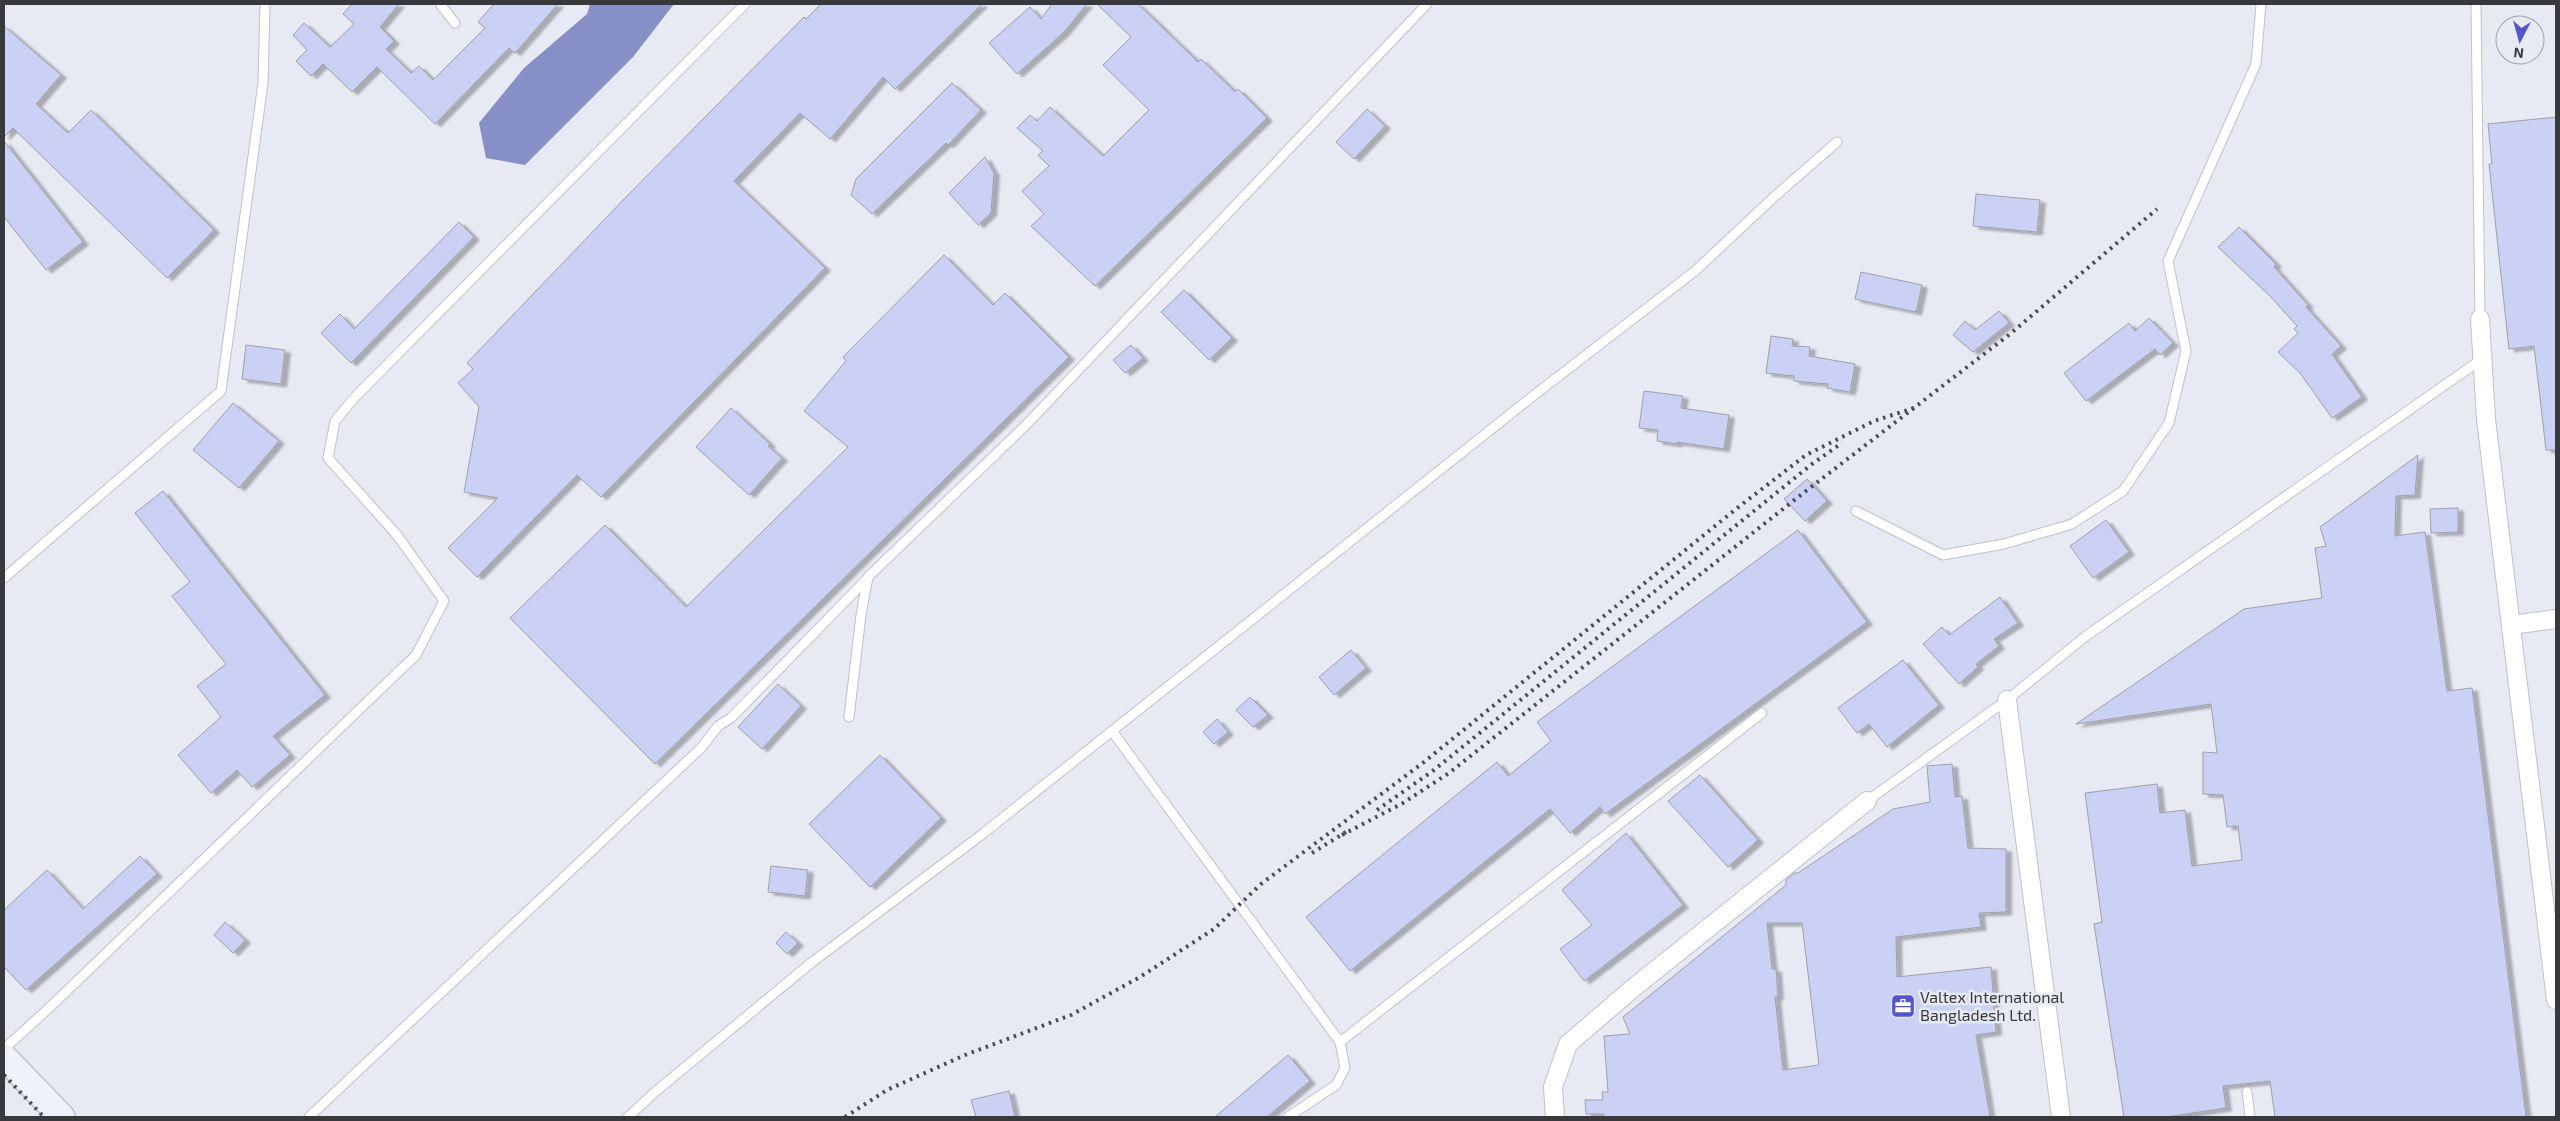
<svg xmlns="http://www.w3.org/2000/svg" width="2560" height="1121" font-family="'Exo 2',sans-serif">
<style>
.water{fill:#878fc7}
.building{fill:#cbd1f5;stroke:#9ea0a9;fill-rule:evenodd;filter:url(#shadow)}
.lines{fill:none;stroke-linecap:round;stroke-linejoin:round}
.service-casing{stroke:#c0c1cb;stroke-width:11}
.minor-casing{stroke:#c0c1cb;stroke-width:20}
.secondary-casing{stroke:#c0c1cb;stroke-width:28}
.service{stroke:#fff;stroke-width:9}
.minor{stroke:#fff;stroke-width:18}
.secondary{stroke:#eff1fd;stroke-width:25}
.rail{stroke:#4b4c50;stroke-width:4;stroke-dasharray:2.5 5;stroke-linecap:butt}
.labels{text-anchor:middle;stroke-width:5;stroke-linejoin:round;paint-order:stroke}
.poi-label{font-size:16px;fill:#38393c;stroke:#e7e9f3;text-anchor:start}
</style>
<defs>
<filter id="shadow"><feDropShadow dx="5.5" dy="3" stdDeviation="1" flood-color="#0004"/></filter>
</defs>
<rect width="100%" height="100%" fill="#e7e9f3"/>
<path class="water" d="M590 4H674L633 57 525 165 486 158 479 123 524 68 587 14Z"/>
<g class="building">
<path d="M352 4H399L380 27 394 41 386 49 411 73 419 66 433 80 485 28 478 22 494 4H558L515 53 509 48 435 124 377 67 352 92 323 64 311 76 296 61 307 50 293 35 304 23 330 47 354 24 343 14Z"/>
<path d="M821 4H982L895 89 883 77 830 139 800 113 734 181 825 268 601 497 577 475 477 577 448 548 498 498 464 492 479 407 458 383 473 369 467 363 625 198 804 17 806 19Z"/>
<path d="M1052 4H1087L1064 32 1017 74 989 43 1030 7 1041 19Z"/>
<path d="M1097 4H1138L1198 62 1201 59 1235 92 1238 89 1267 118 1095 286 1031 226 1044 214 1022 191 1049 166 1038 155 1043 151 1017 128 1030 115 1037 121 1050 107 1103 156 1149 110 1103 65 1131 37Z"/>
<path d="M4 26 61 75 36 104 68 133 91 110 214 230 167 278 13 128 4 137Z"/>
<path d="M952 83 981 110 948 145 946 143 872 214 851 195 856 179Z"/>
<path d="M1367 109 1385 126 1354 159 1336 142Z"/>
<path d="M2556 117V450H2546L2534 346 2509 349 2489 164H2492L2488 124Z"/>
<path d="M4 141 83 242 46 270 4 217Z"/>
<path d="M985 157 994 173 991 213 978 225 949 193Z"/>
<path d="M1976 194 2040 200 2037 232 1973 226Z"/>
<path d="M459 222 474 237 351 363 321 333 340 314 354 329Z"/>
<path d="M2239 227 2276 264 2274 267 2308 305 2306 307 2341 346 2332 354 2362 397 2332 418 2300 373 2278 352 2298 333 2294 329 2297 326 2270 296 2218 247Z"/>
<path d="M944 255 993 305 1005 293 1069 357 655 764 510 618 605 525 686 607 848 447 804 411 846 361 843 357Z"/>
<path d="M1861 272 1922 285 1916 312 1855 299Z"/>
<path d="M1184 290 1232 338 1209 360 1161 312Z"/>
<path d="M1999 311 2009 323 1973 352 1953 335 1965 321 1975 330Z"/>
<path d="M2149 318 2173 343 2160 355 2155 349 2086 401 2064 373 2129 323 2135 331Z"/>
<path d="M1771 336 1793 339 1792 346 1810 347 1809 356 1855 364 1850 392 1827 388 1828 384 1794 381V376L1766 373Z"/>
<path d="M246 345 285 350 281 384 242 379Z"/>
<path d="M1131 345 1143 358 1125 373 1113 360Z"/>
<path d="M1644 391 1683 396 1681 408 1729 415 1724 449 1677 442V444L1657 441 1658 430 1639 428Z"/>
<path d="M233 403 279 441 239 488 193 450Z"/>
<path d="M731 408 770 444 768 446 782 458 749 495 696 447Z"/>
<path d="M2418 455 2415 495 2396 496 2395 536 2425 532 2447 691 2472 688 2526 1117H2275L2270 1081 2223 1086 2226 1108 2166 1117H2124L2094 924 2102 922 2085 793 2157 784 2160 813 2185 810 2192 866 2242 860 2238 826 2227 827 2223 795 2203 794V752L2217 753 2211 704 2076 724 2244 609 2322 598 2315 548 2326 546 2320 527Z"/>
<path d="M1807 479 1827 501 1805 521 1784 499Z"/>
<path d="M163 491 325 695 273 736 290 755 252 787 237 770 211 793 178 755 221 717 197 686 226 664 172 596 190 582 135 513Z"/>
<path d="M2458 508V532L2431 533 2430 509Z"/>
<path d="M2106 520 2129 552 2093 578 2070 546Z"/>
<path d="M1798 530 1867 622 1605 814 1600 807 1570 833 1550 809 1350 971 1306 917 1497 762 1508 776 1551 741 1537 722Z"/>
<path d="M2000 597 2018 623 1994 639 1999 646 1976 664 1978 667 1959 684 1923 644 1942 627 1949 635Z"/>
<path d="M1351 650 1366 668 1334 695 1319 677Z"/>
<path d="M1903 660 1939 705 1887 747 1869 724 1857 733 1838 708Z"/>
<path d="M778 684 801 706 762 749 738 727Z"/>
<path d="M1250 697 1268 715 1253 727 1236 710Z"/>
<path d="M1217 719 1228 732 1214 744 1203 732Z"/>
<path d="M880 755 941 818 870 887 809 824Z"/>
<path d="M1952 764 1955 797 1962 796 1968 848 2006 849V912L1979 913 1981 927 1896 937 1897 977 1991 967 1996 1032 1976 1035 1990 1117H1604V1114H1586L1585 1100H1603L1602 1092H1608L1604 1036 1630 1034 1623 1017 1786 885V880L1794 873H1798L1893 809 1930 802 1927 766ZM1767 923H1802L1819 1065 1783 1070 1775 997H1778L1776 969H1772Z"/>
<path d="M1700 775 1758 840 1728 867 1668 801Z"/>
<path d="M1626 833 1683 905 1584 981 1560 949 1592 925 1562 890Z"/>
<path d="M140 856 157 874 26 990 4 967V910L47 870 83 909Z"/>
<path d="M771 866 808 870 805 896 768 892Z"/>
<path d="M225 922 245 940 233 953 214 935Z"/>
<path d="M786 932 798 943 787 954 776 943Z"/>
<path d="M1288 1055 1310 1081 1267 1117H1215Z"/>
<path d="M1009 1091 1015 1117H976L971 1100Z"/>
</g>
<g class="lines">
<defs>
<g id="service">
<path d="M440 4 455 23"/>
<path d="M2476 4 2480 319"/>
<path d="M1856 511 1943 555 2004 544 2072 524 2123 491 2169 423 2186 351 2168 261 2256 64 2261 4"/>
<path d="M4 578 221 391 263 83 265 4"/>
<path d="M849 717 861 615 868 577 1026 425 1427 4"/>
<path d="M1112 731 1340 1042 1345 1068 1336 1085 1288 1117"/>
<path d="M1867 801 2007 700 2086 636 2482 359"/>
<path d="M1340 1042 1762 713"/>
<path d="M4 1049 49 1008 416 655 444 601 397 535 328 458 335 421 355 397 745 4"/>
<path d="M2247 1092 2250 1117"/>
<path d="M309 1117 702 747 718 726 731 718 868 578"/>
<path d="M628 1117 655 1092 811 963 980 836 1533 396 1695 271 1774 197 1837 142"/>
</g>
<g id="minor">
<path d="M2480 319 2486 419 2556 1000"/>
<path d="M2512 625 2556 619"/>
<path d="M2007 700 2061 1117"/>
<path d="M1555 1117 1553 1087 1568 1044 1632 989 1867 801"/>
</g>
<path id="secondary" d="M4 1057 62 1117"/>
</defs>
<use href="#service" class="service-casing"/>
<use href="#minor" class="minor-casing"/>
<use href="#secondary" class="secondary-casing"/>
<use href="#service" class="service"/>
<use href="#minor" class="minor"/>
<use href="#secondary" class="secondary"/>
<g class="rail">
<path d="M1377 810 1434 770 1812 464 1842 443"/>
<path d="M1342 835 1403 803 1449 773 1802 494 2010 334 2157 209"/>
<path d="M1312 853 1346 832"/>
<path d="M4 1075 44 1117"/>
<path d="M845 1117 887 1090 965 1055 1071 1015 1140 977 1214 929 1261 884 1424 762 1736 509 1806 455 1874 421 1914 408"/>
</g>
</g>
<defs>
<symbol id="office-square" viewBox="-11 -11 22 22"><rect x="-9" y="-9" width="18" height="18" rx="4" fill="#5355cc" stroke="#e7e9f3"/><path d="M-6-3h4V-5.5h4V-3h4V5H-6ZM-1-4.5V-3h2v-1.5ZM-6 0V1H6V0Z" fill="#fff"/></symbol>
</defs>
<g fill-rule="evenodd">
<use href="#office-square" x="1889" y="992" width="28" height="28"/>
</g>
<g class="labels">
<g class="poi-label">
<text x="1920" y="1003">Valtex International<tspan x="1920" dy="18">Bangladesh Ltd.</tspan></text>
</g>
</g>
<rect width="2560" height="1121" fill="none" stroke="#38393c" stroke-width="10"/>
<g transform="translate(2520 40) rotate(186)"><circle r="24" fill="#e7e9f3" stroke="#a1a3aa"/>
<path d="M0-4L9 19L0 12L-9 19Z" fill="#5355cc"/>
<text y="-8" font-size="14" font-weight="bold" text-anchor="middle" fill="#38393c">N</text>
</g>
</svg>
